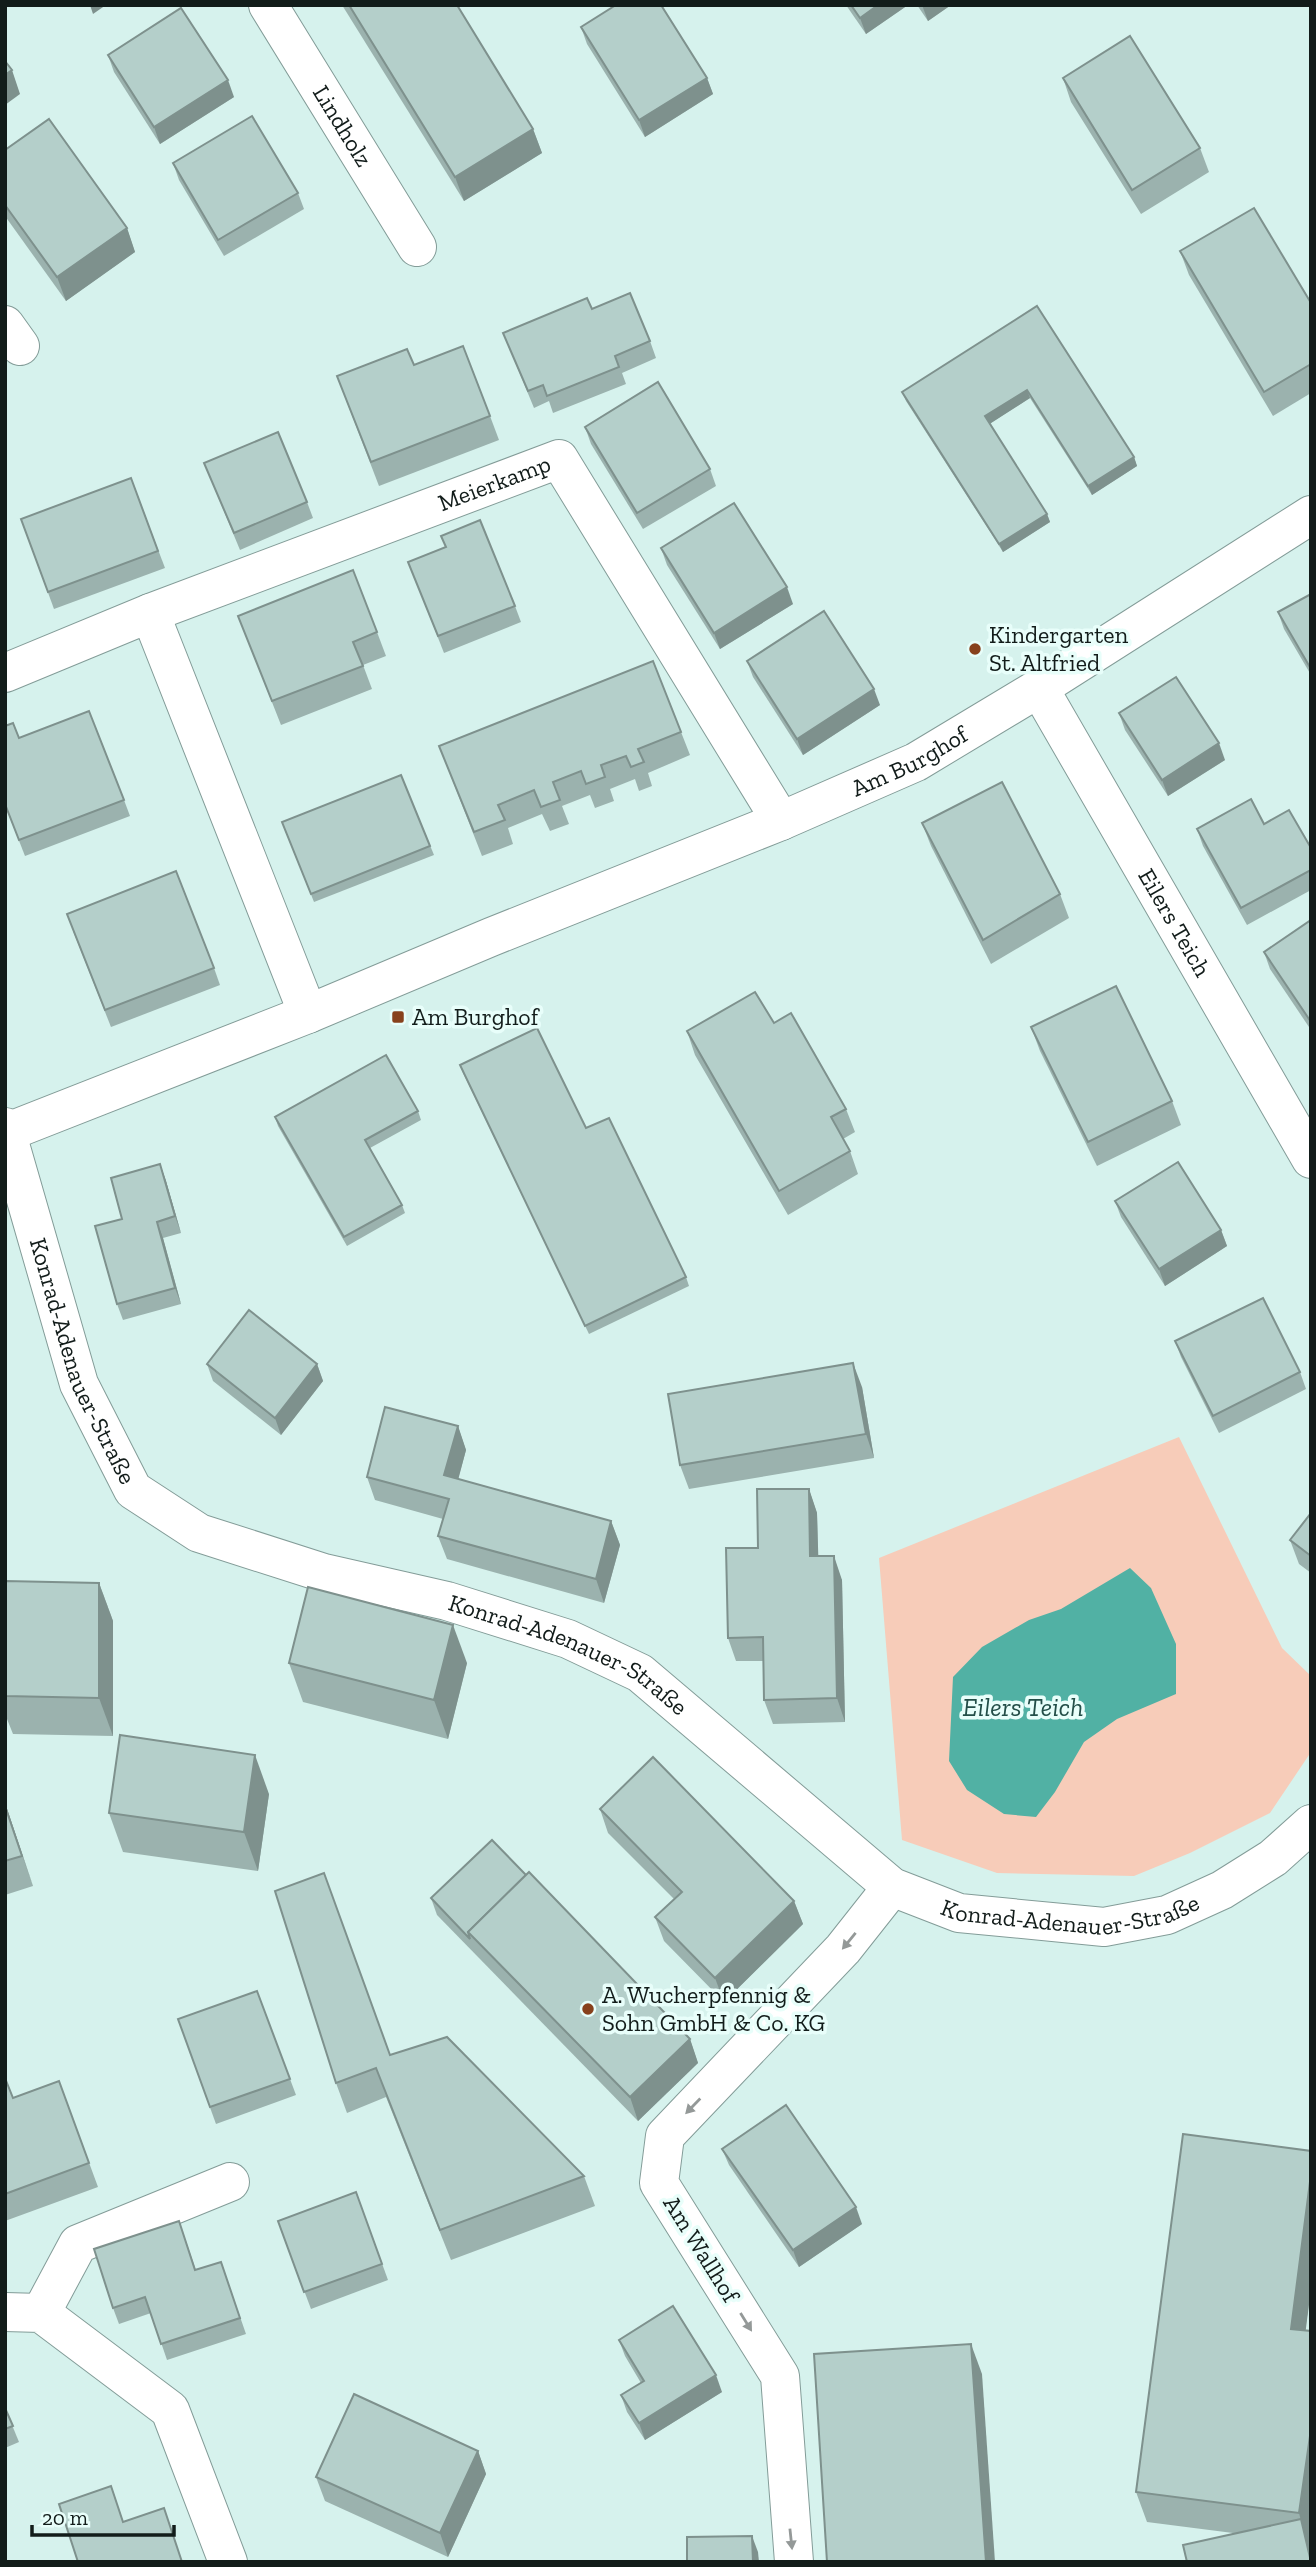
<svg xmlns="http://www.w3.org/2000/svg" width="1316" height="2567" font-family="'Zilla Slab',serif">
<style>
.green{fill:#f7ccb9}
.water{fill:#51b1a4}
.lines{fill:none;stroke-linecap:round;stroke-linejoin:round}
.minor-casing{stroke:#839c98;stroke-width:40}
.minor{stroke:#fff;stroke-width:38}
.wall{fill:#9bb2ae}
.shaded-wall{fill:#7e918d}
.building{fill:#b4cfca;stroke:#7e918d;stroke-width:2}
.oneway{fill:#949998}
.poi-dot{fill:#87411c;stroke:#e8fefa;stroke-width:2.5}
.labels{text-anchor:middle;stroke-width:7;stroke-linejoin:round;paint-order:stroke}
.street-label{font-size:24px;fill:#121c1a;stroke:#e8fefa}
.poi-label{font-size:24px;fill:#121c1a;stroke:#e8fefa;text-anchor:start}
.water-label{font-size:26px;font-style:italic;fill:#234e48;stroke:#e8fefa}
</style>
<rect width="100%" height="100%" fill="#d6f2ed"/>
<path class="green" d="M1179 1437 1282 1648 1311 1676V1752L1270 1813 1190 1853 1134 1876 997 1873 902 1840 879 1558Z"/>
<path class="water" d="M1130 1568 1151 1588 1176 1644V1694L1117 1719 1084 1742 1055 1792 1036 1817 1004 1814 967 1790 949 1761 953 1677 982 1647 1029 1620 1061 1609Z"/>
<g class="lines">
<defs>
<g id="minor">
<path id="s1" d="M268 5 417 247"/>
<path d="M5 325 20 346"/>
<path id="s2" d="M150 613 559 459 781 821"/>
<path d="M5 673 150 613 308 1014"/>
<path id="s3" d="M1039 688 1311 1159"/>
<path id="s4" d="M5 1127 79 1384 133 1490 199 1533 324 1573 447 1601 568 1639 640 1673 892 1887 959 1913 1104 1927 1167 1915 1222 1890 1273 1858 1311 1824"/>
<path id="s5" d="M5 1133 308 1014 491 937 781 821 916 762 1039 688 1311 515"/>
<path d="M5 2312 41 2313 170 2410 228 2562"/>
<path d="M41 2313 78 2244 230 2182"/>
<path d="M794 2562 780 2376 659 2183 665 2136 843 1949 892 1887"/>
</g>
</defs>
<use href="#minor" class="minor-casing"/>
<use href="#minor" class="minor"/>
</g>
<g class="wall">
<path d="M342 5H457L533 129 542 153 464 201Z"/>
<path d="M846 5H908L866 34Z"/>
<path d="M917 5H951L928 21Z"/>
<path d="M581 27 707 78 713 94 645 137 587 44Z"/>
<path d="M108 55 234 97 160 144 114 72Z"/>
<path d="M1063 78 1200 148 1209 172 1141 214 1071 102Z"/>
<path d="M5 150 127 228 135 252 66 301 5 216Z"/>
<path d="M173 163 298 193 304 209 224 256 179 180Z"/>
<path d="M1180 251 1311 303V393L1273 416 1189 275Z"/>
<path d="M1037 306 1134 457 1137 466 1092 495 1030 398 989 424 1047 514 1050 522 1003 552 906 401 902 392Z"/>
<path d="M592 309 650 341 656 358 622 373 626 384 553 413 549 401 534 408 503 333Z"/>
<path d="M346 400 490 416 499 440 379 486Z"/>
<path d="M585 427 710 469 716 486 643 529 591 444Z"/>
<path d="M204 463 307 502 313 518 240 550Z"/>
<path d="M131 478 165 568 54 609 21 519Z"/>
<path d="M661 548 793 604 720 649 667 565Z"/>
<path d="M415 579 515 606 521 622 444 653Z"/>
<path d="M1311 594V675L1284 629 1278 612Z"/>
<path d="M238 616 377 632 386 656 363 665 372 689 281 725Z"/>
<path d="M747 661 880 705 803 755 753 677Z"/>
<path d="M1119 713 1225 760 1168 796 1125 730Z"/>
<path d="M681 732 690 755 648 773 652 786 639 791 635 779 610 789 614 801 595 808 590 795 562 806 569 824 550 831 542 814 508 828 513 844 482 856 439 746Z"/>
<path d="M19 738 124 800 130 816 25 856 5 805Z"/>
<path d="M401 775 434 855 314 902 282 822Z"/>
<path d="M922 823 1060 894 1069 918 991 964 931 846Z"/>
<path d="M1264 824 1311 848V890L1247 925 1203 846 1197 829Z"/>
<path d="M1311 920V1030L1270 969 1264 952Z"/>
<path d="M73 931 214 968 220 985 111 1027Z"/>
<path d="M774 1023 846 1109 855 1132 843 1139 850 1151 858 1174 788 1215 695 1055 687 1031Z"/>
<path d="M1031 1027 1172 1101 1181 1125 1097 1166 1040 1051Z"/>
<path d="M460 1065 586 1128 686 1277 689 1286 589 1334 463 1073Z"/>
<path d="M418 1111 421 1120 370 1148 402 1205 405 1213 347 1246 278 1126 275 1117Z"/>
<path d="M160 1164 166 1181 181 1233 163 1238 181 1304 123 1320 117 1304 122 1219Z"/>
<path d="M1115 1201 1221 1230 1227 1246 1165 1286 1121 1217Z"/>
<path d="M1175 1341 1300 1372 1306 1389 1219 1433 1181 1357Z"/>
<path d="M207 1364H317L323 1381 281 1435 213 1381Z"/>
<path d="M862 1387 874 1458 689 1489 680 1465Z"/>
<path d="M458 1426 466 1450 458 1479 611 1521 620 1545 604 1603 447 1559 438 1536 443 1519 375 1500 367 1477Z"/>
<path d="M809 1489 817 1513 818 1556 842 1580 845 1722 773 1724 764 1700V1661H736L728 1638 758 1548Z"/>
<path d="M1311 1513V1573L1299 1564 1290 1540Z"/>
<path d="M5 1581 99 1583 113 1621V1736L13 1734 5 1714Z"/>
<path d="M289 1663H467L448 1739 303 1702Z"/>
<path d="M269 1794 258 1871 123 1852 109 1813Z"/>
<path d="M5 1803 33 1886 5 1895Z"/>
<path d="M600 1809 794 1901 803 1924 724 2002 664 1941 655 1917 674 1899 608 1833Z"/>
<path d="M431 1898 690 2039 698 2063 638 2121 437 1915Z"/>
<path d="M257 1991 296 2095 216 2124 178 2019Z"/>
<path d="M390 2055 584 2176 595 2206 451 2260 386 2097 347 2113 336 2083Z"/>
<path d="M5 2078 13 2098 59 2081 98 2187 5 2221Z"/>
<path d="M722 2149 862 2224 799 2267 729 2165Z"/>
<path d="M1311 2174V2289L1305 2331H1311L1310 2543 1147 2522 1136 2492Z"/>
<path d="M356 2192 388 2280 311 2309 278 2221Z"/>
<path d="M179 2221 196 2270 221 2262 246 2334 167 2360 151 2313 119 2324 113 2308Z"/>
<path d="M619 2340 722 2392 645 2440 627 2412 621 2395 641 2383 625 2356Z"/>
<path d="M5 2408 19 2442 5 2448Z"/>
<path d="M478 2451 486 2474 448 2557 325 2501 316 2477Z"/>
</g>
<g class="shaded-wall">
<path d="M90 5H106L93 14Z"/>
<path d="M878 5H908L866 34 860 18Z"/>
<path d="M922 5H951L928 21Z"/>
<path d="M12 70 20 94 5 105V75Z"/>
<path d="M707 78 713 94 645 137 639 120Z"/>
<path d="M228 80 234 97 160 144 154 127Z"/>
<path d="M533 129 542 153 464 201 455 177Z"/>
<path d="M127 228 135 252 66 301 57 277Z"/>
<path d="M1027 390 1030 398 988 425 985 416Z"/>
<path d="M1134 457 1137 466 1092 495 1088 486Z"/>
<path d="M1047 514 1050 522 1003 552 999 544Z"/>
<path d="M787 587 793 604 720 649 714 633Z"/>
<path d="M874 689 880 705 803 755 797 739Z"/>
<path d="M1219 743 1225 760 1168 796 1162 780Z"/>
<path d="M160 1164 166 1181 181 1233 175 1216Z"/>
<path d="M157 1222 163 1238 181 1304 175 1288Z"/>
<path d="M1221 1230 1227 1246 1165 1286 1159 1269Z"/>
<path d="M853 1363 862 1387 874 1458 866 1434Z"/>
<path d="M317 1364 323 1381 281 1435 275 1418Z"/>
<path d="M458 1426 466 1450 453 1499 444 1475Z"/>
<path d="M809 1489 817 1513 819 1580 810 1556Z"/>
<path d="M611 1521 620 1545 604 1603 596 1579Z"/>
<path d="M834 1556 842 1580 845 1722 837 1698Z"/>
<path d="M99 1583 113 1621V1736L99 1698Z"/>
<path d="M453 1625 467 1663 448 1739 434 1700Z"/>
<path d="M255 1755 269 1794 258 1871 244 1832Z"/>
<path d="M5 1803 33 1886 5 1806Z"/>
<path d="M794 1901 803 1924 724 2002 715 1978Z"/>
<path d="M690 2039 698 2063 638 2121 630 2097Z"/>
<path d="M1311 2174V2289L1302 2359 1291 2329Z"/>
<path d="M856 2207 862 2224 799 2267 793 2250Z"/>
<path d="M971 2344 982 2374 995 2562H986Z"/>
<path d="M716 2375 722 2392 645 2440 639 2423Z"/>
<path d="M1311 2429 1310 2543 1311 2561 1299 2513Z"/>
<path d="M478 2451 486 2474 448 2557 440 2533Z"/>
<path d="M752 2536 758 2552 759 2562H753Z"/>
</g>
<g class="building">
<path d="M349 5H457L533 129 455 177Z"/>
<path d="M616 5H661L707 78 639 120 581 27Z"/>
<path d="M851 5H878L860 18Z"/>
<path d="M181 8 228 80 154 127 108 55Z"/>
<path d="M1130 36 1200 148 1132 190 1063 78Z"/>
<path d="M5 61 12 70 5 75Z"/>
<path d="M252 116 298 193 218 240 173 163Z"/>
<path d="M49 119 127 228 57 277 5 205V150Z"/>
<path d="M1254 208 1311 303V364L1264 392 1180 251Z"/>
<path d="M630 293 650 341 615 356 619 367 547 396 543 385 528 391 503 333 587 298 592 309Z"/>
<path d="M1037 306 1134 457 1088 486 1027 390 985 416 1047 514 999 544 902 392Z"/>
<path d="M463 346 490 416 371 462 337 376 407 349 414 365Z"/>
<path d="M658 382 710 469 637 513 585 427Z"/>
<path d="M278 432 307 502 234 533 204 463Z"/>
<path d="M131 478 158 551 48 592 21 519Z"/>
<path d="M734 503 787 587 714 633 661 548Z"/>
<path d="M480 520 515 606 438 636 408 562 446 547 441 536Z"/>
<path d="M353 570 377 632 353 642 363 666 272 701 238 616Z"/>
<path d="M1311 594V669L1278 612Z"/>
<path d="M824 611 874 689 797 739 747 661Z"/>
<path d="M653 661 681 732 638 749 644 762 631 767 626 756 601 765 605 777 586 784 581 771 553 782 560 800 541 807 534 790 498 805 505 820 474 832 439 746Z"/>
<path d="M1176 677 1219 743 1162 780 1119 713Z"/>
<path d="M89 711 124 800 19 840 5 804V726L13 723 19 738Z"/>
<path d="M401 775 430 846 311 894 282 822Z"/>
<path d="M1002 782 1060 894 983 940 922 823Z"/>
<path d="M1251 799 1264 824 1289 810 1311 848V870L1241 908 1197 829Z"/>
<path d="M176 871 214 968 105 1010 67 914Z"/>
<path d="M1311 920V1022L1264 952Z"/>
<path d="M1116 986 1172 1101 1088 1142 1031 1027Z"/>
<path d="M755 992 774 1023 791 1013 846 1109 831 1117 850 1151 779 1191 687 1031Z"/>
<path d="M537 1028 586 1128 609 1118 686 1277 585 1326 460 1065Z"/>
<path d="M386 1055 418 1111 365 1140 402 1205 344 1237 275 1117Z"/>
<path d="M1178 1162 1221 1230 1159 1269 1115 1201Z"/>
<path d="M160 1164 175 1216 157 1222 175 1288 117 1304 95 1226 122 1219 111 1178Z"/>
<path d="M1263 1298 1300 1372 1213 1416 1175 1341Z"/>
<path d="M249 1310 317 1364 275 1418 207 1364Z"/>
<path d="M853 1363 866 1434 680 1465 668 1394Z"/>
<path d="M385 1407 458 1426 444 1475 611 1521 596 1579 438 1536 449 1499 367 1477Z"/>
<path d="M757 1489H809L810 1556H834L837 1698 764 1700 763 1637 728 1638 726 1548H758Z"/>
<path d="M1311 1513V1556L1290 1540Z"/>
<path d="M5 1581 99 1583V1698L5 1696Z"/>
<path d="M308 1587 453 1625 434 1700 289 1663Z"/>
<path d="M120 1735 255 1755 244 1832 109 1813Z"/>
<path d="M653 1757 794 1901 715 1978 655 1917 682 1892 600 1809Z"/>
<path d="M5 1806 22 1856 5 1861Z"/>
<path d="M492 1840 526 1875 468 1932 470 1939 431 1898Z"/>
<path d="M529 1872 690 2039 630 2097 468 1932Z"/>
<path d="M324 1873 390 2055 447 2037 584 2176 440 2230 376 2068 336 2083 275 1891Z"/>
<path d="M257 1991 290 2079 210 2107 178 2019Z"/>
<path d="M5 2078 13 2098 59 2081 89 2163 5 2194Z"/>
<path d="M786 2105 856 2207 793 2250 722 2149Z"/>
<path d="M1183 2134 1311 2151V2174L1291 2329 1311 2331V2429L1299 2513 1136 2492Z"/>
<path d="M356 2192 382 2264 304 2292 278 2221Z"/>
<path d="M179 2221 195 2270 221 2262 240 2318 161 2344 145 2297 113 2308 94 2249Z"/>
<path d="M673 2306 716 2375 639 2423 621 2395 644 2381 619 2340Z"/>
<path d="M971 2344 986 2562H827L814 2354Z"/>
<path d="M354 2394 478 2451 440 2533 316 2477Z"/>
<path d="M5 2408 13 2426 5 2429Z"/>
<path d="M111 2486 123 2522 164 2508 182 2562H78L59 2504Z"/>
<path d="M1301 2519 1311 2562H1187L1183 2545Z"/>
<path d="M752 2536 753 2562H687V2537Z"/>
</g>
<defs><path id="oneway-solid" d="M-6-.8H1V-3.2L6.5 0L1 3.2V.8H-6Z" transform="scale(1.75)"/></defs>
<g class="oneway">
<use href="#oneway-solid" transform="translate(849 1941) rotate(129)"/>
<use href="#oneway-solid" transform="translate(693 2106) rotate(134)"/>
<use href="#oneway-solid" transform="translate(746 2322) rotate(58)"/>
<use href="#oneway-solid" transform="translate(791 2539) rotate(84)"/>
</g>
<g class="poi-dot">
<circle cx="975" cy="649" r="7"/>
<rect x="391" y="1010" width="14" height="14" rx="3.5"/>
<circle cx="588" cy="2009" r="7"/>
</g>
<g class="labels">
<g class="street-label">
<text dy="8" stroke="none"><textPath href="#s1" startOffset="142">Lindholz</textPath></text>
<text dy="8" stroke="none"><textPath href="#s2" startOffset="368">Meierkamp</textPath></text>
<text dy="8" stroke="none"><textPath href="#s5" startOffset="978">Am Burghof</textPath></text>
<text dy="8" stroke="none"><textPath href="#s3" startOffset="271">Eilers Teich</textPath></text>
<text dy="8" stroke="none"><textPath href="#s4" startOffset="247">Konrad-Adenauer-Straße</textPath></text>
<text dy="8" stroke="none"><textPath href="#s4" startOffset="856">Konrad-Adenauer-Straße</textPath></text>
<text dy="8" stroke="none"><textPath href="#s4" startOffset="1444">Konrad-Adenauer-Straße</textPath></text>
<text transform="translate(701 2249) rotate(58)" y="8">Am Wallhof</text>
</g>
<g class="poi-label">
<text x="989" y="643">Kindergarten<tspan x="989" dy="28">St. Altfried</tspan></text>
<text x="412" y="1025">Am Burghof</text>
<text x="602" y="2003">A. Wucherpfennig &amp;<tspan x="602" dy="28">Sohn GmbH &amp; Co. KG</tspan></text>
</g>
<g class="water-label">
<text x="1023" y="1716">Eilers Teich</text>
</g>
</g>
<rect width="1316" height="2567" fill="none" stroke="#121c1a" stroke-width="14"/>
<path d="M32 2525v10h142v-10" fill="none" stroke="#121c1a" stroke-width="3.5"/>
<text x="42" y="2525" font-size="21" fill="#121c1a" stroke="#e8fefa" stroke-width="5" paint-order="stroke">20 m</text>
</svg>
